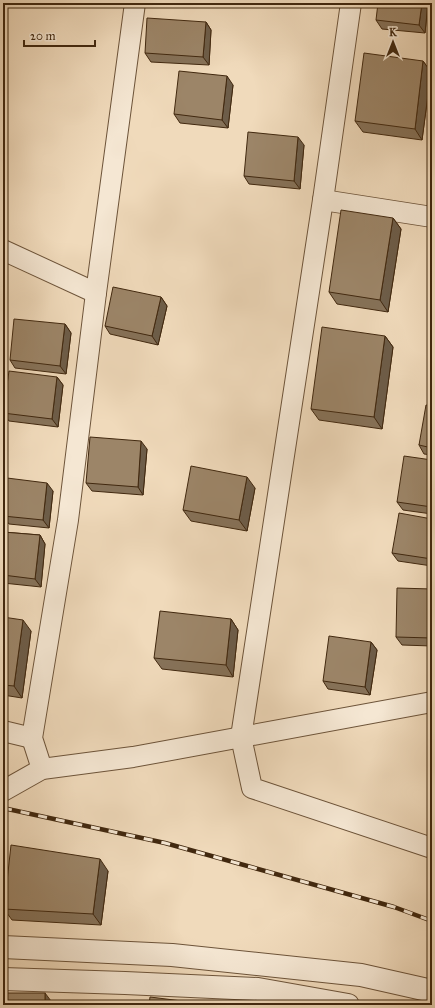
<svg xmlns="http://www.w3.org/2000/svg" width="435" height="1008" font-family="'IM FELL Great Primer',serif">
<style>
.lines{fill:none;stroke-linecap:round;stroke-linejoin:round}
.minor-casing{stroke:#6d543a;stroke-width:22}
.tertiary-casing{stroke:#6d543a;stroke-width:24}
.minor{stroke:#f5e7d3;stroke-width:20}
.tertiary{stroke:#f5e7d3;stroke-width:22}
.rail-casing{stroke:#41280f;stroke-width:4.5}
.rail{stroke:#f5e7d3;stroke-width:3;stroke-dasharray:9;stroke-linecap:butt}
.wall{fill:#867259;stroke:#41280f}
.shaded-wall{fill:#6d5d49;stroke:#41280f}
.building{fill:#9c8568;stroke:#41280f}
</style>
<rect width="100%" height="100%" fill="#f0dabb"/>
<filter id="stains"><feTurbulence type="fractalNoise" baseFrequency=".005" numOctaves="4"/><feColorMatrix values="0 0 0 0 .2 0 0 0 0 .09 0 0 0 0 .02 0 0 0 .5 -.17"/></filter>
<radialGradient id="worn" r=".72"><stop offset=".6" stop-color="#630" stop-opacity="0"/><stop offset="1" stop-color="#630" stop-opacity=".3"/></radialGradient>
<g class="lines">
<defs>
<g id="minor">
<path d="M351 3 323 200 241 737 252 788 432 848"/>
<path d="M323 200 432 217"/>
<path d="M3 250 96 293"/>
<path d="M3 731 32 738"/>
<path d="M42 769 32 738 68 520 96 293 135 3"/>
<path d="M3 791 42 769 133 757 432 702"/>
</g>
<g id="tertiary">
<path d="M3 947 172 955 361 975 432 991"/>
<path d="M3 979 125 983 258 989 348 1005"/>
</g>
</defs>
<use href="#minor" class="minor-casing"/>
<use href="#tertiary" class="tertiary-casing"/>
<use href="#minor" class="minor"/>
<use href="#tertiary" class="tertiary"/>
<defs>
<path id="rail" d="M3 808 165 843 394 907 432 921"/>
</defs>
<use href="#rail" class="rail-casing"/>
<use href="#rail" class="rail"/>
</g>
<g class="wall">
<path d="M428 3 425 33 382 29 376 20Z"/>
<path d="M206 22 211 30 209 65 151 62 145 53Z"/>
<path d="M423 61 431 72 422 140 363 132 355 121Z"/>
<path d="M233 85 228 128 180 123 174 114Z"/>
<path d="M304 145 300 189 249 184 244 176Z"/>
<path d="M393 218 401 229 388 312 337 304 329 292Z"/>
<path d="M161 297 167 306 158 345 110 334 105 326Z"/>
<path d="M65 324 71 333 66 374 15 368 10 360Z"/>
<path d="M385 336 393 347 382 429 319 420 311 409Z"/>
<path d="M57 377 63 385 58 427 9 421 3 413Z"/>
<path d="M432 406V455L424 454 419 445Z"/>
<path d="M147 449 143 495 92 491 86 483Z"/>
<path d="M432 460V514L403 510 397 502Z"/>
<path d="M255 488 247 531 191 521 183 510Z"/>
<path d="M53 491 49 528 9 524 3 516Z"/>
<path d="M432 519V566L398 561 392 553Z"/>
<path d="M3 532 40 535 45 544 41 587 3 583Z"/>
<path d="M432 589V646L402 645 396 637Z"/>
<path d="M3 617 31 631 22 698 3 695Z"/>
<path d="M231 619 238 630 233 677 162 669 154 658Z"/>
<path d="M371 642 377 650 370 695 328 689 323 681Z"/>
<path d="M108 871 101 925 12 920 4 909Z"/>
</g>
<g class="shaded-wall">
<path d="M422 3H428L425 33 419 25Z"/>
<path d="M206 22 211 30 209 65 203 57Z"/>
<path d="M423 61 431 72 422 140 415 129Z"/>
<path d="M227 76 233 85 228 128 222 120Z"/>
<path d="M298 137 304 145 300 189 294 181Z"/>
<path d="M393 218 401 229 388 312 380 300Z"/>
<path d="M161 297 167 306 158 345 152 336Z"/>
<path d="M65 324 71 333 66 374 60 366Z"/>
<path d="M385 336 393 347 382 429 374 417Z"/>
<path d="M57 377 63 385 58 427 52 419Z"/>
<path d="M141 441 147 449 143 495 138 487Z"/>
<path d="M247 477 255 488 247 531 239 520Z"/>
<path d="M47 483 53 491 49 528 43 520Z"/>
<path d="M40 535 45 544 41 587 35 579Z"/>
<path d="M231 619 238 630 233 677 226 665Z"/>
<path d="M23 620 31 631 22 698 14 686Z"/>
<path d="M371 642 377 650 370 695 365 687Z"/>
<path d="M100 859 108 871 101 925 93 914Z"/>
<path d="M45 993 51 1001V1005H45Z"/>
</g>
<g class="building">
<path d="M378 3H422L419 25 376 20Z"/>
<path d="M147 18 206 22 203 57 145 53Z"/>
<path d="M364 53 423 61 415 129 355 121Z"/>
<path d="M179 71 227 76 222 120 174 114Z"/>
<path d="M248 132 298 137 294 181 244 176Z"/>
<path d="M341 210 393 218 380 300 329 292Z"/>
<path d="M113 287 161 297 152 336 105 326Z"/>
<path d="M14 319 65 324 60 366 10 360Z"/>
<path d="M322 327 385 336 374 417 311 409Z"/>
<path d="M9 371 57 377 52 419 3 413Z"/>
<path d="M426 405 432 406V448L419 445Z"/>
<path d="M90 437 141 441 138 487 86 483Z"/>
<path d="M404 456 432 460V507L397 502Z"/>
<path d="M191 466 247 477 239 520 183 510Z"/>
<path d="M7 478 47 483 43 520 3 516Z"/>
<path d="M399 513 432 519V559L392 553Z"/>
<path d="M3 532 40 535 35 579 3 575Z"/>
<path d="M397 588 432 589V638L396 637Z"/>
<path d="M160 611 231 619 226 665 154 658Z"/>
<path d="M3 617 23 620 14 686 3 685Z"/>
<path d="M329 636 371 642 365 687 323 681Z"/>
<path d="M11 845 100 859 93 914 4 909Z"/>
<rect x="3" y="993" width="42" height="12"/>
<path d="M150 997 214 1005H149Z"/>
</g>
<rect width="435" height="1008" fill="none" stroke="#f0dabb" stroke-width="16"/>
<rect x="4" y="4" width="427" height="1000" fill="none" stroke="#41280f" stroke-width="2"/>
<rect x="8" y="8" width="419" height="992" fill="none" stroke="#41280f"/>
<g transform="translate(393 42)" stroke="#f5e7d3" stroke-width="3" paint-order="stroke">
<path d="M0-3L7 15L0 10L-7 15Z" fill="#41280f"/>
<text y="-6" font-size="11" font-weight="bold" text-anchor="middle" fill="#41280f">K</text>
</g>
<path d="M24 40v6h71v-6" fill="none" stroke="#41280f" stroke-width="2"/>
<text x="30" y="40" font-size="12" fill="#41280f" stroke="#f5e7d3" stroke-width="3" paint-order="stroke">20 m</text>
<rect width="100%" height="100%" filter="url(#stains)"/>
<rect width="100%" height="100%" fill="url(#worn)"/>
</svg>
